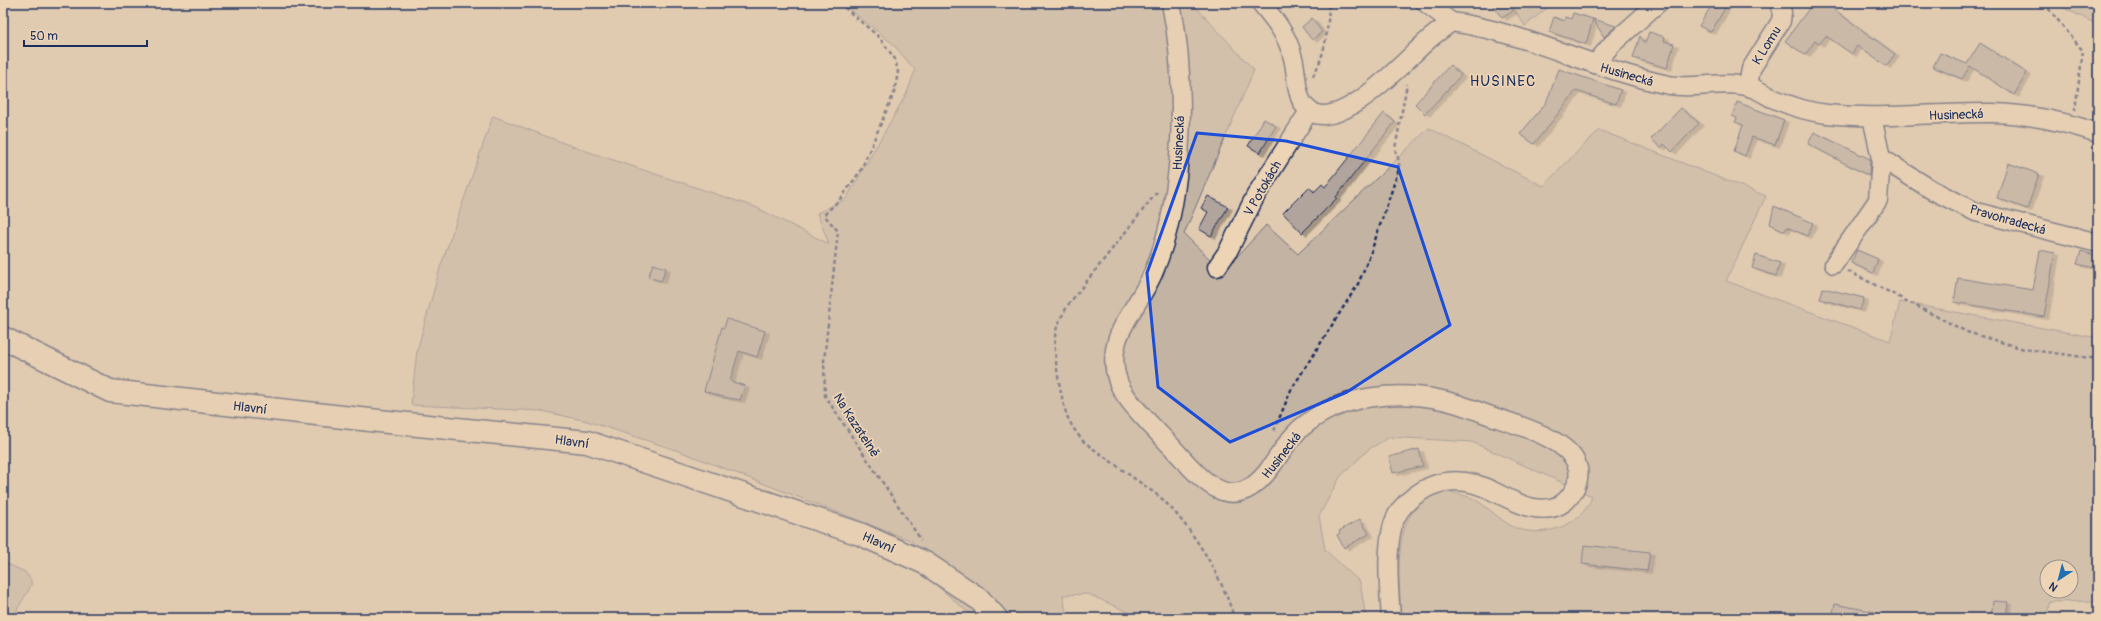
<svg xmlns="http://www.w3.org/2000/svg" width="2101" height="621" font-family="Pangolin,sans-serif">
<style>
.green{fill:#c3b3a3;stroke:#6f7180;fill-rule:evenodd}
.building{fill:#b0a49c;stroke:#1b2f5e;filter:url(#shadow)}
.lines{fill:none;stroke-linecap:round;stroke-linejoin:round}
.minor-casing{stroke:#1b2f5e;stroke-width:21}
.tertiary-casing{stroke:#1b2f5e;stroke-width:25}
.path{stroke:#1b2f5e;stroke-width:2.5;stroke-dasharray:4 3;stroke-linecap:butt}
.minor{stroke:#edd4b5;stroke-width:18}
.tertiary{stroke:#edd4b5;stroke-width:22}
.marked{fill:none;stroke:#1d4ed8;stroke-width:3;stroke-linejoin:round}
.labels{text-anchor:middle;stroke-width:3.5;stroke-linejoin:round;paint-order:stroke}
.street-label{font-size:13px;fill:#1b2f5e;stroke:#edd4b5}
.quarter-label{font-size:15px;letter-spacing:1px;fill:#1b2f5e;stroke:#edd4b5}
</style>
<defs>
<filter id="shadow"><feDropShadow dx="4.5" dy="2.5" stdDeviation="0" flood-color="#0004"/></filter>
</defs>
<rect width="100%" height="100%" fill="#e0cab0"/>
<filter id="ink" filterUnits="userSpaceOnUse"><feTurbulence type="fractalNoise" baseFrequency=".025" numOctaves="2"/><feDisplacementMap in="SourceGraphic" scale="8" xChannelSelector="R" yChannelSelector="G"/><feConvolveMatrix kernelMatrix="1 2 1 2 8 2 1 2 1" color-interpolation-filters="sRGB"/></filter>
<g filter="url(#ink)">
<g class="green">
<path d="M841 3H1192L1254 70 1184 234 1223 272 1266 225 1298 254 1429 128 1543 186 1599 130 1766 196 1726 281 1890 341 1900 302 2098 338V601L2049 602 2047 618H1401C1400 579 1389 512 1435 495 1438 494 1441 492 1444 492 1449 491 1472 497 1476 500 1487 507 1497 517 1508 524 1525 535 1549 533 1566 525 1578 519 1589 508 1592 496L1472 442 1390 437 1369 449 1340 477 1319 516 1325 550 1360 582 1366 618H1136L1130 613 1088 594 1063 595 1067 618H975L929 579 912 541 679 451 587 421 542 411 411 405 417 351 440 268 493 116 577 148 755 207 829 244 817 213 846 199 907 93 915 70 892 43ZM2047 567H2071V591H2047Z"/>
<path d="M1510 3H1553L1525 26Z"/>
<path d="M2054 3H2098V25Z"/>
<path d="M3 562 25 572 31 580V586L12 618H3Z"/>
</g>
<g class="building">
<path d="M1491 3H1507L1513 11 1502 18Z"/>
<path d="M1713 3H1728L1711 32 1699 26Z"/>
<path d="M1813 3H1825L1895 54 1886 66 1857 46 1852 54 1826 36 1819 44 1815 41 1805 55 1785 41Z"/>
<path d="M1573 13 1593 19 1586 44 1549 32 1554 17 1564 21 1565 17 1571 19Z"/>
<path d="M1312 18 1322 32 1312 40 1302 27Z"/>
<path d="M1593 19 1616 26 1604 37Z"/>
<path d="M1649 32 1665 37 1664 41 1674 44 1667 68 1633 58 1640 36 1645 43Z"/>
<path d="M1980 43 2027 73 2014 95 1970 66 1962 79 1933 67 1940 53 1967 64Z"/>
<path d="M1450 65 1461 75 1425 114 1415 104Z"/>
<path d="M1559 69 1621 90 1616 104 1576 91 1534 144 1520 134 1546 103Z"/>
<path d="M1737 102 1784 120 1775 145 1752 137 1745 156 1734 151 1743 125 1735 122 1737 118 1732 116Z"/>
<path d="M1681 108 1699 123 1672 152 1664 144 1661 148 1651 139Z"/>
<path d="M1384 113 1395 122 1336 197 1337 198 1302 233 1283 213 1309 187 1314 192 1322 184 1325 187Z"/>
<path d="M1264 119 1276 126 1260 153 1248 146Z"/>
<path d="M1814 132 1870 159 1869 176 1808 144Z"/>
<path d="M2008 163 2039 174 2027 209 1997 198Z"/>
<path d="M1208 196 1228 207 1211 236 1199 229 1208 212 1201 208Z"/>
<path d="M1774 206 1813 223 1807 236 1787 227 1785 231 1770 224Z"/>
<path d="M1857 250 1878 259 1873 273 1851 263Z"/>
<path d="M2040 250 2055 253 2044 317 1954 302 1958 278 2033 290Z"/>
<path d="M2081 251 2098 256V269L2077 264Z"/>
<path d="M1756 255 1780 263 1776 276 1752 268Z"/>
<path d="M653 264 666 268 661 281 648 277Z"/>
<path d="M1823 288 1864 298 1860 310 1820 299Z"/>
<path d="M727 319 765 331 757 357 739 351 730 381 745 386 740 400 723 397 704 391 722 327 724 328Z"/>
<path d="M1419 449 1423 466 1393 473 1389 457Z"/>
<path d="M1360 519 1369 534 1344 548 1337 535 1340 533 1339 531Z"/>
<path d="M1584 545 1650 552 1647 571 1582 564Z"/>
<path d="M1993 601 2008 602 2006 618H1991Z"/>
<path d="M1835 604 1875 612 1874 618H1832Z"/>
</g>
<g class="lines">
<defs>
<g id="minor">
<path d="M1171 3C1187 80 1185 198 1154 271 1138 311 1101 337 1119 384 1127 403 1158 432 1173 448 1206 485 1235 519 1273 464 1283 450 1292 434 1306 424 1342 395 1398 390 1442 400 1458 403 1475 410 1491 416 1517 425 1585 442 1578 479 1576 489 1569 500 1560 505 1531 519 1501 491 1475 484 1458 479 1439 481 1425 489 1413 496 1403 504 1397 515 1384 539 1389 591 1391 618"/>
<path d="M1261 3C1275 20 1288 36 1293 58 1297 72 1295 89 1302 102 1328 148 1406 59 1427 41 1434 34 1443 29 1451 22 1526 32 1594 70 1669 85 1696 90 1726 79 1752 88 1759 90 1766 95 1772 98 1790 106 1808 112 1827 114 1882 120 1938 112 1993 113 2028 114 2065 122 2098 133"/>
<path d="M1426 3 1451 22"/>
<path d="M1595 64 1612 44 1658 3"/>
<path d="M1751 87 1749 80 1751 69 1781 21 1782 12 1779 3"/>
<path d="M1881 158 1932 190 1976 212 2098 243"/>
<path d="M1834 264 1878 200 1881 158 1872 117"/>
<path d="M1217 267 1228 251 1256 195 1309 111"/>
</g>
<path id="tertiary" d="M3 338 110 391 388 422 587 442 860 534 925 563 979 599 996 618"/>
</defs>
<use href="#minor" class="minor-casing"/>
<use href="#tertiary" class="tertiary-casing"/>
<g class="path">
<path d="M839 3 879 37 895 59 898 72 894 93 861 170 842 197 824 215 838 231 824 361 825 396 921 540"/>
<path d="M2044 3 2083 51 2075 110"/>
<path d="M1313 76C1326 53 1328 29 1329 3"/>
<path d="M1157 192 1068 305C1062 316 1056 325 1055 337 1053 354 1061 398 1067 416 1071 425 1077 434 1084 442L1160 497C1191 526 1223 577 1234 618"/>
<path d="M1848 271 1967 332 2024 349 2098 359"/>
<path d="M1274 431 1291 390 1358 284 1370 255 1399 169V161L1395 149 1407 84"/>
</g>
<use href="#minor" class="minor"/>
<use href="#tertiary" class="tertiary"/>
</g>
</g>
<path d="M0 0H2101V621H0ZM1197 133 1286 141 1398 167 1450 325 1347 392 1230 442 1158 387 1147 273Z" fill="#e0cab0" fill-opacity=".55" fill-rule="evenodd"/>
<path class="marked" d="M1197 133 1286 141 1398 167 1450 325 1347 392 1230 442 1158 387 1147 273Z"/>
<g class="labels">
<g class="street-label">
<text transform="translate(1766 45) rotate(-58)" y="5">K Lomu</text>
<text transform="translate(1627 74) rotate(16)" y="5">Husinecká</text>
<text transform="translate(1956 114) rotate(-2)" y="5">Husinecká</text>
<text transform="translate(1178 143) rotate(-87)" y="5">Husinecká</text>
<text transform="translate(1262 188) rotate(-60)" y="5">V Potokách</text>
<text transform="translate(2008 219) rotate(16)" y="5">Pravohradecká</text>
<text transform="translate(250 407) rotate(7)" y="5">Hlavní</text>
<text transform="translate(857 425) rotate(57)" y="5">Na Kazatelně</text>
<text transform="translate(572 441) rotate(8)" y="5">Hlavní</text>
<text transform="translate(1281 455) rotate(-52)" y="5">Husinecká</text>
<text transform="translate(879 542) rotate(24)" y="5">Hlavní</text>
</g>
<g class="quarter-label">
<text x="1503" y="86">HUSINEC</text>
</g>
</g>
<rect width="2101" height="621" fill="none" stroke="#edd4b5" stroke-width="16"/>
<rect x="8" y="8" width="2085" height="605" fill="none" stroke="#1b2f5e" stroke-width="1.5" filter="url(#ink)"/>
<g transform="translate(2059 579) rotate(216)"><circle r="19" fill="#edd4b5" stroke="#999292"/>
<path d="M0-3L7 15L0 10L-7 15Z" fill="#1f6fb2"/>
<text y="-6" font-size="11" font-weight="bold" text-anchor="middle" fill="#1b2f5e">N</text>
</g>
<path d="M24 40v6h123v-6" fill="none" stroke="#1b2f5e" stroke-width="2"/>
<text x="30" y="40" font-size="12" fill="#1b2f5e" stroke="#edd4b5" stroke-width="3" paint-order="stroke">50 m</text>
</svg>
